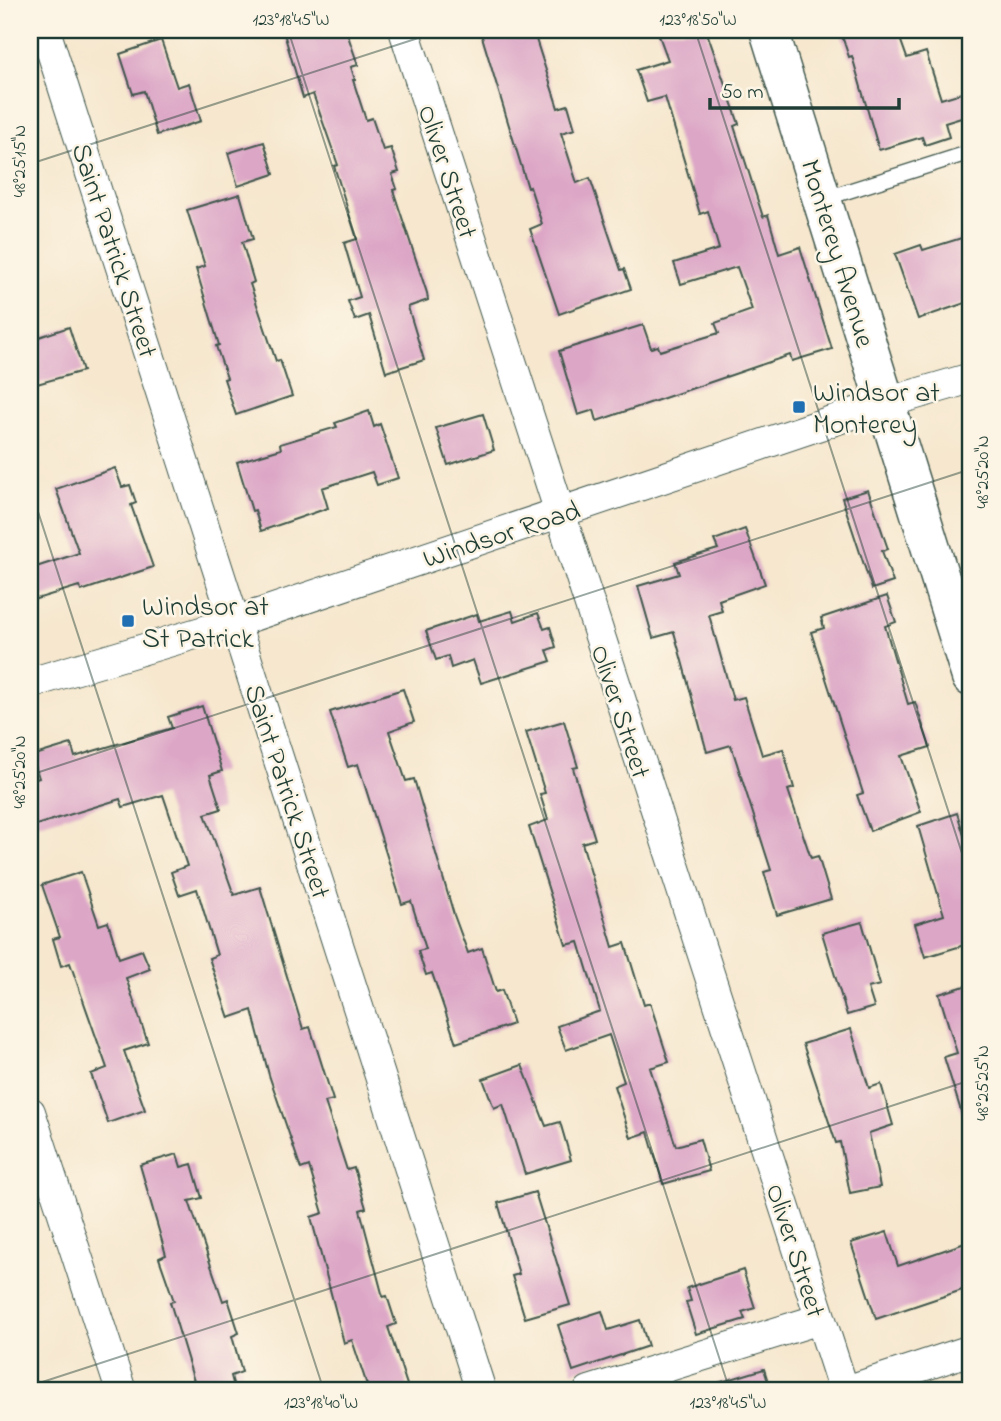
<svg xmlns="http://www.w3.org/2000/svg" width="1001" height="1421" font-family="'Indie Flower',sans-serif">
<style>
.building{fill:#dca6c6}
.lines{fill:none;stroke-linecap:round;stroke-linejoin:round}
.lane-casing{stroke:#3f564b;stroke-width:17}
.street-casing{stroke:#3f564b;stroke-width:32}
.secondary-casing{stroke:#3f564b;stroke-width:41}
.lane{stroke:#fff;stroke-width:14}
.street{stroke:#fff;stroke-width:30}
.secondary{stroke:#fff;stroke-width:38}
.ticks{fill:none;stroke:#1f3d34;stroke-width:2;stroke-opacity:0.45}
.poi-dot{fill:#1f6fb2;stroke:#fcf5e5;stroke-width:2.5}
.labels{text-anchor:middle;stroke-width:5;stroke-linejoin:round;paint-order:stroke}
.street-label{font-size:28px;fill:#1f3d34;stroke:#fcf5e5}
.poi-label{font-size:28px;fill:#1f3d34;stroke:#fcf5e5;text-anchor:start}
.neatline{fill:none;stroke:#1f3d34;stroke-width:2.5}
.ticks-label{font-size:18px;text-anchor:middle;fill:#1f3d34}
</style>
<rect width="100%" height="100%" fill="#fcf5e5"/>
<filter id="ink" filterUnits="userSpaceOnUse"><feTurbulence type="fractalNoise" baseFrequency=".0143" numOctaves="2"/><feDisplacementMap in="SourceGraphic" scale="14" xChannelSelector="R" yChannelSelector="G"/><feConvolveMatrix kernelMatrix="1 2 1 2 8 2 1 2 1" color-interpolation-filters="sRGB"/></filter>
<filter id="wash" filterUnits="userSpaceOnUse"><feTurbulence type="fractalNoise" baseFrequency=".00686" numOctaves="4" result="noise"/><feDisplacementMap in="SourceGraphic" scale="28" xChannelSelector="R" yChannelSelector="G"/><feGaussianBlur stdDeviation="1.57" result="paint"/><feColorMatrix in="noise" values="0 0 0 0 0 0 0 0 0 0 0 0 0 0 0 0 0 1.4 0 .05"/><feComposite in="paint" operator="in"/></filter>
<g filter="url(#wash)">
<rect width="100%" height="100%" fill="#f6e7ce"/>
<g id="blocks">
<g class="building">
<path d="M283 30H346L358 65 351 67 355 80H353L366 120 372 118 383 150 391 148 399 172 392 174 397 189 393 190 427 293 428 300 408 307 424 360 386 372 369 315 355 320 348 301 360 297 344 243 357 239 334 166 338 165 313 94 303 98Z"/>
<path d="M480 30H533L558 108 568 105 575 129 561 133 577 183 590 178 621 270 624 269 631 289 559 314 530 229 542 224 530 187 528 188Z"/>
<path d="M657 30H706L739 124 734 126 763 217 768 215 779 254 800 247 832 349 792 361 790 355 597 421 594 410 578 415 559 351 643 325 651 348 658 346 660 351 719 333 715 323 752 310 737 267 681 284 674 263 719 249 708 211 700 214 665 97 647 102 636 70 668 60Z"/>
<path d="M840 30H897L907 58 926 52 941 99 971 90V115L945 123 949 137 925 145 922 137 879 150 852 56 849 57Z"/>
<path d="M161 40 177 87 189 83 201 121 157 135 144 91 133 94 120 54Z"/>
<path d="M264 142 274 174 238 186 228 153Z"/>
<path d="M240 194 253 239 242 242 254 282 250 284 276 361 280 360 292 396 236 415 224 379 227 378 216 346 219 345 196 269 205 266 187 210Z"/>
<path d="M971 235V301L918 319 895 254 921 245 923 250Z"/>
<path d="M69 327 83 371 30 386V340Z"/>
<path d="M369 411 374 427 380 424 398 478 377 485 372 472 322 488 328 508 261 531 255 510 252 511 237 462 281 449 280 444 337 427 335 423Z"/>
<path d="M483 414 494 450 448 465 436 428Z"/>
<path d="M115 468 122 487 130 485 136 503 131 505 153 567 81 591 79 586 30 601V569L79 553 56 489Z"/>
<path d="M868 490 888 549 882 551 893 582 872 589 842 498Z"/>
<path d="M745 529 765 584 719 600 722 611 709 615 733 700 744 697 762 755 783 749 794 788 788 790 811 858 818 856 831 899 777 915 764 872 771 870 731 745 707 752 674 632 653 638 638 586 679 574 675 562 718 549 714 540Z"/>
<path d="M887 596 896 622 885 626 908 704 915 702 930 747 901 756 921 812 870 831 857 795 863 793 811 632 824 628 821 618Z"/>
<path d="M512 611 515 621 538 613 544 629 550 627 556 647 547 650 551 661 481 683 473 660 451 668 448 656 436 660 426 631 477 614 479 621Z"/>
<path d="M403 689 414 722 389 731 406 781 414 779 454 915 468 953 482 948 496 992 502 990 513 1024 456 1043 432 973 426 975 418 951 426 949 411 901 402 904 358 764 348 767 330 712Z"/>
<path d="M202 706 222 771 210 775 221 809 205 814 234 895 260 887 303 1029 310 1027 333 1100 325 1102 347 1170 354 1168 366 1208 360 1210 383 1297 387 1296 396 1324 388 1327 409 1391H369L352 1340 344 1343 311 1217 323 1213 309 1166 301 1169 269 1075 252 1010 229 1018 209 958 217 955 197 889 179 895 171 872 187 866 163 795 123 807 120 799 30 827V781L39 778 32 756 71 744 75 757 90 752 172 728 168 717Z"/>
<path d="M564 721 578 767 573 768 595 839 582 843 613 947 625 943 644 1005 650 1003 669 1062 650 1068 676 1146 700 1139 709 1171 663 1184 648 1132 631 1138 614 1086 624 1082 609 1035 566 1050 557 1026 600 1011 579 942 566 945 529 827 548 820 540 794 545 793 526 732Z"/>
<path d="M957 813 971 858V943L925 957 915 924 944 915 918 826Z"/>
<path d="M81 872 99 925 108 922 119 958 142 950 150 969 126 978 148 1043 124 1051 145 1110 108 1123 91 1074 107 1068 70 963 61 966 53 939 60 937 42 885Z"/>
<path d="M862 922 880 985 868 988 874 1007 847 1015 822 933Z"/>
<path d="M971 984V1129L967 1130 944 1057 957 1053 939 994Z"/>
<path d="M851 1029 869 1088 881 1084 893 1125 869 1133 880 1187 850 1193 840 1142 836 1143 803 1044Z"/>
<path d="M522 1065 546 1126 560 1122 571 1160 525 1174 503 1104 494 1108 483 1079Z"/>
<path d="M177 1154 181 1167 192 1164 202 1198 189 1201 223 1301 228 1299 239 1333 232 1336 242 1372 231 1376 235 1391H197L170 1302 174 1301 159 1258 166 1255 140 1165Z"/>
<path d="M535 1192 570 1305 525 1318 512 1276 519 1274 498 1203Z"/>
<path d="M887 1232 898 1266 971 1241V1287L876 1319 851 1243Z"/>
<path d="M743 1270 755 1308 742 1312 745 1319 696 1334 686 1302 691 1301 687 1288Z"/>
<path d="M602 1311 608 1330 640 1320 648 1346 573 1371 558 1325Z"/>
<path d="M764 1369 771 1391H708V1386Z"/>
</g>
</g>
</g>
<g filter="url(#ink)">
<use href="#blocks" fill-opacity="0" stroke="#3f564b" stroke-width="2"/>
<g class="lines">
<defs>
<g id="lane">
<path d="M823 199 971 152"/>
<path d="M945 588 971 579"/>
</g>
<g id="street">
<path d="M45 30 481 1391"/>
<path d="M404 30 844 1391"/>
<path d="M30 683 235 622 885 403 971 378"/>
<path d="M30 1112 121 1391"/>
<path d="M589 1391 820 1319"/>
<path d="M846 1391 971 1350"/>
</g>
<path id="secondary" d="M769 30 971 677"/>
</defs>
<use href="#lane" class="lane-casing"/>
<use href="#street" class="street-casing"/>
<use href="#secondary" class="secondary-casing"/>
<use href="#lane" class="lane"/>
<use href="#street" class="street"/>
<use href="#secondary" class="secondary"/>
</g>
</g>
<path class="ticks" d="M288 30 730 1391M695 30 971 881M30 164 443 30M30 487 324 1391M30 775 971 469M30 1386 971 1080"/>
<g class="poi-dot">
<rect x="792" y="400" width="14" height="14" rx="3.5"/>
<rect x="121" y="614" width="14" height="14" rx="3.5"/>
</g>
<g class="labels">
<g class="street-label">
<text transform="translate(449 171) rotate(72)" y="10">Oliver Street</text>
<text transform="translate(116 250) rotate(72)" y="10">Saint Patrick Street</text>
<text transform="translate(839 253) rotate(73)" y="10">Monterey Avenue</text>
<text transform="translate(501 533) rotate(-18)" y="10">Windsor Road</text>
<text transform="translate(622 711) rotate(72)" y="10">Oliver Street</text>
<text transform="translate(289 791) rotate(72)" y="10">Saint Patrick Street</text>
<text transform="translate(797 1250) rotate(72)" y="10">Oliver Street</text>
</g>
<g class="poi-label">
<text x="813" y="401">Windsor at<tspan x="813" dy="32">Monterey</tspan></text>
<text x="142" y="615">Windsor at<tspan x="142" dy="32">St Patrick</tspan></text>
</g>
</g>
<rect width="1001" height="1421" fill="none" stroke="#fcf5e5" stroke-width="77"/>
<path d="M710 98v10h189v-10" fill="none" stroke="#1f3d34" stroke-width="3.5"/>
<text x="721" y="98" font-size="21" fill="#1f3d34" stroke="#fcf5e5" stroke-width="5" paint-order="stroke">50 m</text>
<rect x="38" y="38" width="924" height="1344" class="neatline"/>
<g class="ticks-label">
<text x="291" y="25">123°18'45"W</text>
<text x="698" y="25">123°18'50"W</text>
<text transform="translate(19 161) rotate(-90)" y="6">48°25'15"N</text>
<text transform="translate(982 472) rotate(-90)" y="6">48°25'20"N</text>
<text transform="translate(19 772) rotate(-90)" y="6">48°25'20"N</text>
<text transform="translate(982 1083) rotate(-90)" y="6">48°25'25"N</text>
<text x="321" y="1408">123°18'40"W</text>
<text x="728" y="1408">123°18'45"W</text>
</g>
</svg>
